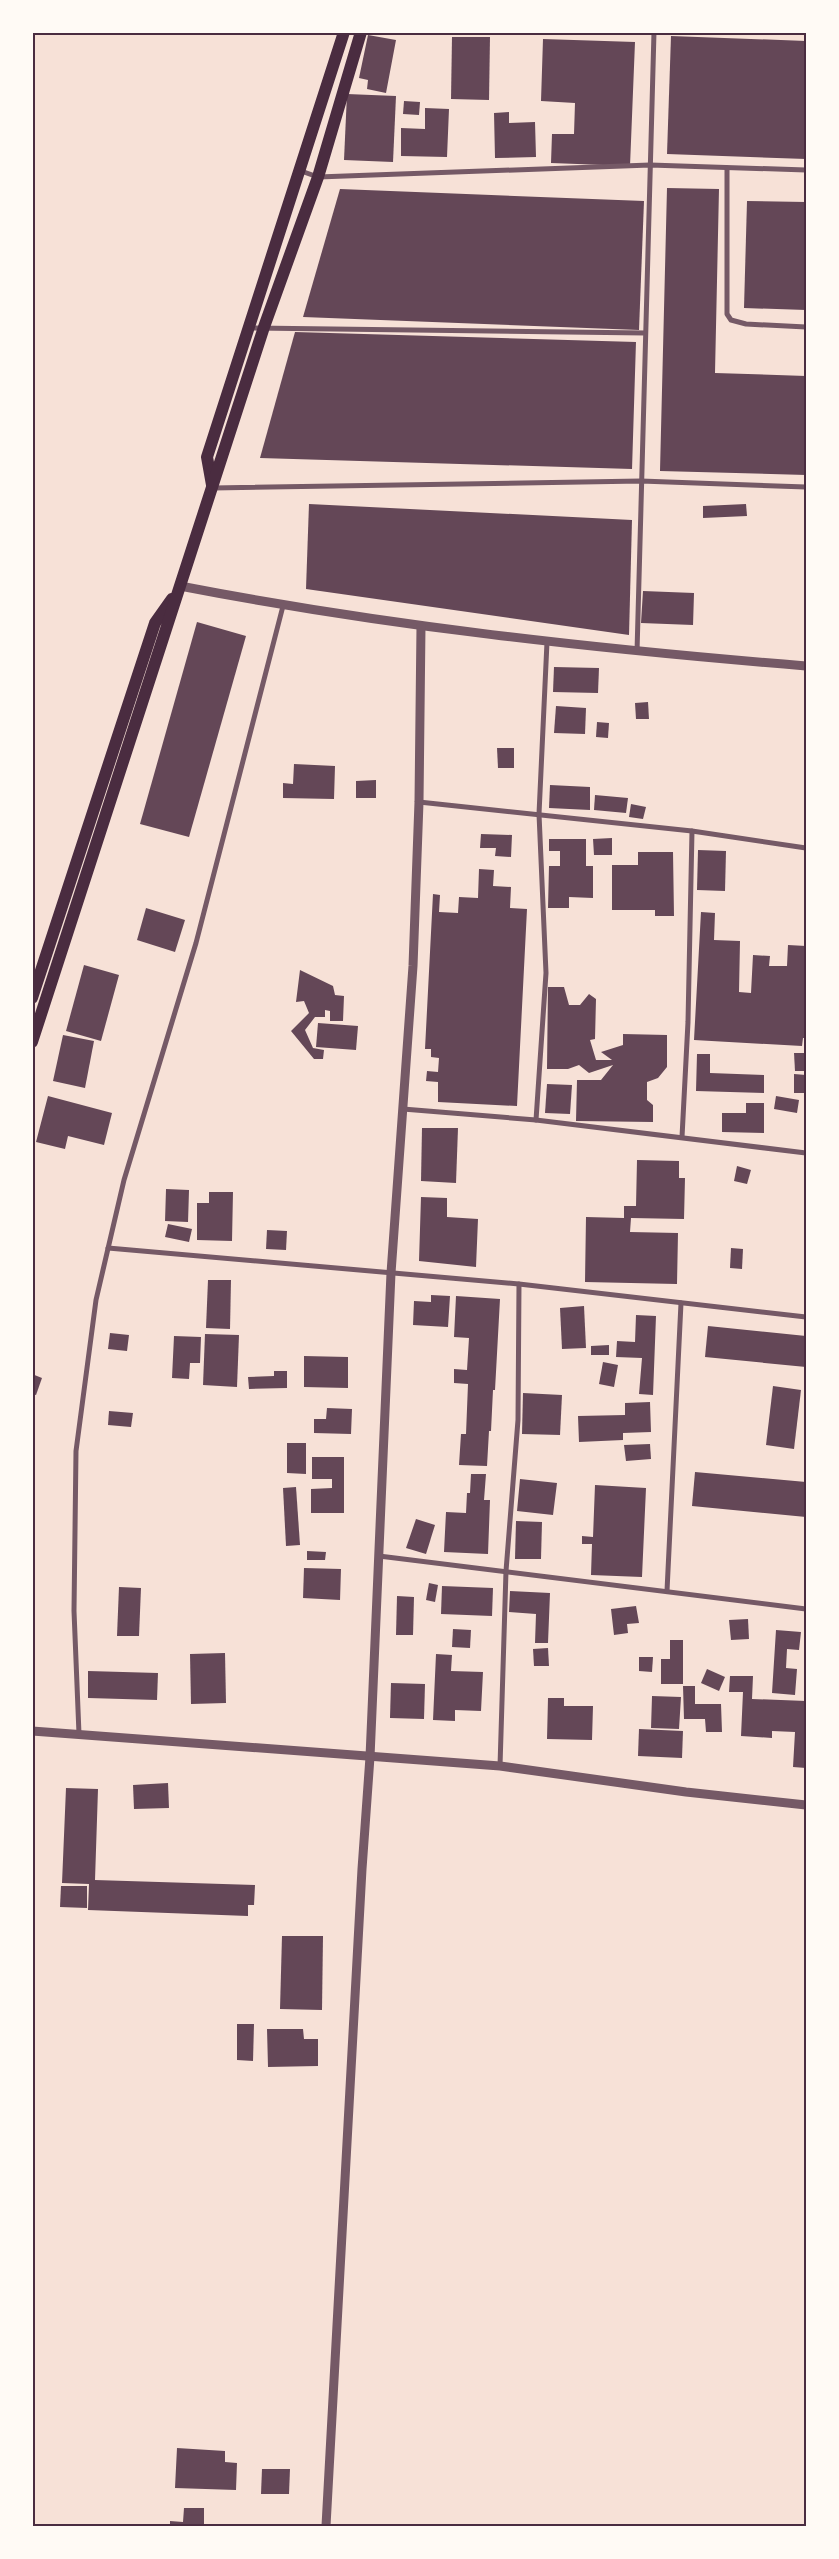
<svg xmlns="http://www.w3.org/2000/svg" width="839" height="2559" font-family="Mulish,sans-serif">
<style>
.building{fill:#644757}
.lines{fill:none;stroke-linecap:round;stroke-linejoin:round}
.minor{stroke:#755966;stroke-width:5}
.tertiary{stroke:#755966;stroke-width:9}
.primary{stroke:#4a2c40;stroke-width:12}
.neatline{fill:none;stroke:#4a2c40;stroke-width:2}
</style>
<rect width="100%" height="100%" fill="#f7e1d7"/>
<g class="building">
<path d="M368 35 396 40 386 93 367 89 368 80 359 78Z"/>
<path d="M671 36 806 41V159L667 154Z"/>
<path d="M452 37H490L489 100 451 99Z"/>
<path d="M543 39 635 42 630 166 551 163 552 134H574L575 103 541 101Z"/>
<path d="M347 94 396 96 393 162 344 160Z"/>
<path d="M404 101 420 102 419 115 403 114Z"/>
<path d="M425 108 449 109 447 157 401 156V128L425 129Z"/>
<path d="M509 112V123L535 122 536 157 495 158 494 113Z"/>
<path d="M667 188 719 189 715 373 806 376V475L660 471Z"/>
<path d="M340 189 644 201 639 330 303 317Z"/>
<path d="M747 201 806 202V310L744 308Z"/>
<path d="M295 332 636 342 632 469 260 458Z"/>
<path d="M309 504 632 520 629 635 306 589Z"/>
<path d="M746 504 747 516 703 518V506Z"/>
<path d="M643 591 694 593 693 625 641 623Z"/>
<path d="M197 622 246 636 189 837 140 824Z"/>
<path d="M554 667 599 668 598 693 553 692Z"/>
<path d="M648 702 649 719H636L635 703Z"/>
<path d="M556 706 586 708 585 734 554 733Z"/>
<path d="M597 722 609 723 608 738 596 737Z"/>
<path d="M497 748H514V768H498Z"/>
<path d="M294 764 335 766 334 799 283 798V783L293 784Z"/>
<path d="M376 780V798H356V781Z"/>
<path d="M550 785 590 787V810L549 808Z"/>
<path d="M595 795 628 798 626 813 594 810Z"/>
<path d="M631 804 646 807 643 819 629 817Z"/>
<path d="M481 834 512 835 511 857 495 856 496 848H480Z"/>
<path d="M612 838V855H594L593 839Z"/>
<path d="M549 839H586V866H593V898L569 897V908H548L549 866H560V851H549Z"/>
<path d="M698 850 726 851 725 891 697 890Z"/>
<path d="M638 852H673L674 916H655V910H612V865H638Z"/>
<path d="M479 869 494 870 493 886 511 887 510 908 527 909 517 1106 438 1102V1082L426 1081 427 1071 438 1072 439 1058 431 1057V1049H425L433 894 440 895 439 912 458 913 459 897 478 898Z"/>
<path d="M146 908 185 920 175 952 137 940Z"/>
<path d="M701 912 715 913 714 940 740 941 739 992 751 993 753 955 770 956 769 966H787L788 945 806 946V1038H803L802 1046 694 1040Z"/>
<path d="M84 965 119 975 101 1041 66 1031Z"/>
<path d="M300 970 333 986 335 995 344 996 343 1021H330V1011L325 1010V1017H315L305 1030 313 1048 324 1050 323 1059H314L291 1031 309 1013 304 1001 296 1002Z"/>
<path d="M548 987H564L569 1005H580L589 994 596 999 595 1039 590 1040 596 1060H612L601 1052 623 1045V1034L667 1035V1067L658 1078 647 1082V1100L653 1105V1122L576 1121 577 1080H601L613 1065 589 1073 579 1065 568 1069H547Z"/>
<path d="M318 1023 358 1026 356 1050 316 1047Z"/>
<path d="M63 1035 94 1041 85 1088 53 1081Z"/>
<path d="M794 1053H806V1071H795Z"/>
<path d="M697 1054H710V1073L764 1075V1093L696 1091Z"/>
<path d="M794 1074 806 1075V1093H794Z"/>
<path d="M547 1084 572 1085 570 1114 545 1113Z"/>
<path d="M48 1096 112 1113 104 1145 68 1136 65 1149 36 1142Z"/>
<path d="M776 1096 799 1100 797 1113 774 1109Z"/>
<path d="M746 1103H764V1133L722 1132V1113H746Z"/>
<path d="M422 1128H458L456 1183 421 1181Z"/>
<path d="M637 1160 679 1161V1178H685L684 1219 631 1218 630 1232 678 1233 677 1284 585 1282 586 1217 624 1218V1206H636Z"/>
<path d="M737 1166 751 1170 747 1184 734 1181Z"/>
<path d="M166 1189 189 1190 188 1222 165 1221Z"/>
<path d="M209 1192H233L232 1241 197 1240V1203H209Z"/>
<path d="M421 1197 447 1198V1217L478 1219 476 1267 419 1261Z"/>
<path d="M168 1224 192 1229 189 1242 165 1237Z"/>
<path d="M267 1230 287 1231 286 1250 266 1249Z"/>
<path d="M731 1248 743 1249 742 1269 730 1268Z"/>
<path d="M208 1280H231L230 1329 206 1328Z"/>
<path d="M431 1295 450 1296 448 1327 413 1325 414 1301 431 1302Z"/>
<path d="M456 1296 500 1299 495 1390H493L491 1431H489L487 1466 459 1465 461 1434H466L468 1384 454 1383V1369L467 1370 469 1338 454 1337Z"/>
<path d="M584 1306 586 1348 562 1349 560 1308Z"/>
<path d="M636 1315 656 1316 653 1395 639 1394 642 1358 616 1357 617 1341 635 1342Z"/>
<path d="M708 1326 806 1336V1367L705 1357Z"/>
<path d="M110 1333 129 1335 127 1351 108 1349Z"/>
<path d="M205 1334 239 1335 237 1387 203 1385Z"/>
<path d="M174 1336 201 1337 200 1363H190L189 1379 172 1378Z"/>
<path d="M609 1345V1355H591V1346Z"/>
<path d="M304 1356 348 1357V1388L304 1387Z"/>
<path d="M603 1362 618 1365 614 1387 599 1384Z"/>
<path d="M274 1371H287V1388L249 1389 248 1377 274 1376Z"/>
<path d="M32 1374 42 1378 36 1395 32 1394Z"/>
<path d="M773 1386 801 1390 794 1449 766 1445Z"/>
<path d="M523 1393 562 1395 560 1435 522 1434Z"/>
<path d="M650 1402 651 1432 623 1433V1440L579 1442 578 1416 625 1415V1403Z"/>
<path d="M327 1408 352 1409 351 1434 314 1433V1419H326Z"/>
<path d="M109 1411 133 1413 131 1427 108 1425Z"/>
<path d="M287 1443H306V1474L287 1473Z"/>
<path d="M650 1444 651 1459 626 1461 624 1445Z"/>
<path d="M312 1457H344V1513H311V1489L332 1488V1479H312Z"/>
<path d="M695 1472 806 1482V1517L692 1506Z"/>
<path d="M471 1474H486L484 1500H490L488 1554 444 1552 446 1512 466 1513 467 1493H470Z"/>
<path d="M520 1479 557 1483 553 1515 517 1511Z"/>
<path d="M595 1485 646 1488 642 1577 591 1575 592 1544H582V1536L593 1537Z"/>
<path d="M296 1487 300 1545 286 1546 283 1488Z"/>
<path d="M416 1519 435 1525 426 1554 406 1548Z"/>
<path d="M516 1521 542 1522 541 1559H515Z"/>
<path d="M307 1551 326 1552 325 1560H307Z"/>
<path d="M304 1568 341 1569 340 1600 303 1598Z"/>
<path d="M429 1583 438 1585 435 1602 426 1600Z"/>
<path d="M442 1586 493 1588 492 1616 441 1614Z"/>
<path d="M119 1587 141 1588 139 1636H117Z"/>
<path d="M510 1591 550 1593 548 1643H535L536 1614 509 1612Z"/>
<path d="M397 1596 414 1597 413 1635H396Z"/>
<path d="M636 1606 639 1623 627 1624 628 1633 614 1635 611 1609Z"/>
<path d="M748 1619 749 1639 731 1640 729 1620Z"/>
<path d="M453 1629 471 1630 470 1648 452 1647Z"/>
<path d="M776 1630 801 1632 799 1650 787 1649 786 1668 797 1669 795 1695 772 1693Z"/>
<path d="M670 1640H683V1684H661V1659H670Z"/>
<path d="M548 1648 549 1666H534L533 1649Z"/>
<path d="M225 1653 226 1703 191 1704 190 1654Z"/>
<path d="M436 1654 452 1655 451 1671 483 1672 481 1711 455 1710V1721L433 1720Z"/>
<path d="M639 1657H653L652 1672 639 1671Z"/>
<path d="M707 1669 725 1677 719 1691 701 1683Z"/>
<path d="M88 1671 158 1673 157 1700 88 1698Z"/>
<path d="M730 1676H753L752 1699 806 1701V1768L793 1767 795 1732 772 1731V1738L741 1736 743 1692H729Z"/>
<path d="M391 1683 425 1684 424 1719 390 1718Z"/>
<path d="M683 1686H695V1704H721L722 1732H706L705 1719H684Z"/>
<path d="M652 1696 681 1697 679 1729 651 1728Z"/>
<path d="M548 1698H564V1706H593L592 1740 547 1739Z"/>
<path d="M639 1729 683 1731 682 1758 638 1756Z"/>
<path d="M168 1783 169 1808 134 1809 133 1785Z"/>
<path d="M66 1788 98 1789 95 1880 255 1885 254 1905H248V1916L88 1910 89 1884 62 1883Z"/>
<path d="M61 1886H87V1908L60 1907Z"/>
<path d="M282 1936H323L322 2010 280 2009Z"/>
<path d="M237 2024H254L253 2061 237 2060Z"/>
<path d="M267 2029H303L304 2039H318V2066L268 2067Z"/>
<path d="M177 2448 225 2451V2462L237 2463 236 2490 175 2488Z"/>
<path d="M262 2469H290L289 2494H261Z"/>
<path d="M184 2508H204V2526H170V2521L183 2522Z"/>
</g>
<g class="lines">
<g class="minor">
<path d="M727 168V314L731 320 746 324 806 327"/>
<path d="M301 171 318 177 650 165 806 170"/>
<path d="M250 328 645 333"/>
<path d="M213 488 641 481 806 487"/>
<path d="M637 652 654 32"/>
<path d="M419 802 692 831 806 848"/>
<path d="M403 1109 536 1120 806 1153"/>
<path d="M536 1120 546 973 539 814 547 642"/>
<path d="M682 1137 688 1022 692 831"/>
<path d="M108 1248 519 1284 806 1317"/>
<path d="M379 1556 806 1609"/>
<path d="M667 1591 681 1303"/>
<path d="M79 1734 74 1611 76 1451 96 1300 124 1180 196 943 283 606"/>
<path d="M500 1766 506 1571 518 1420 519 1284"/>
</g>
<g class="tertiary">
<path d="M180 586C387 626 596 649 806 666"/>
<path d="M32 1731 500 1766 686 1792 806 1805"/>
<path d="M326 2526 362 1869 370 1757 391 1273 413 966 419 802 421 626"/>
</g>
<g class="primary">
<path d="M212 485 207 457 344 32"/>
<path d="M32 998 155 623 172 599"/>
<path d="M32 1042 264 327 318 177 361 32"/>
</g>
</g>
<rect width="839" height="2559" fill="none" stroke="#fffaf5" stroke-width="68"/>
<rect x="34" y="34" width="771" height="2491" class="neatline"/>
</svg>
